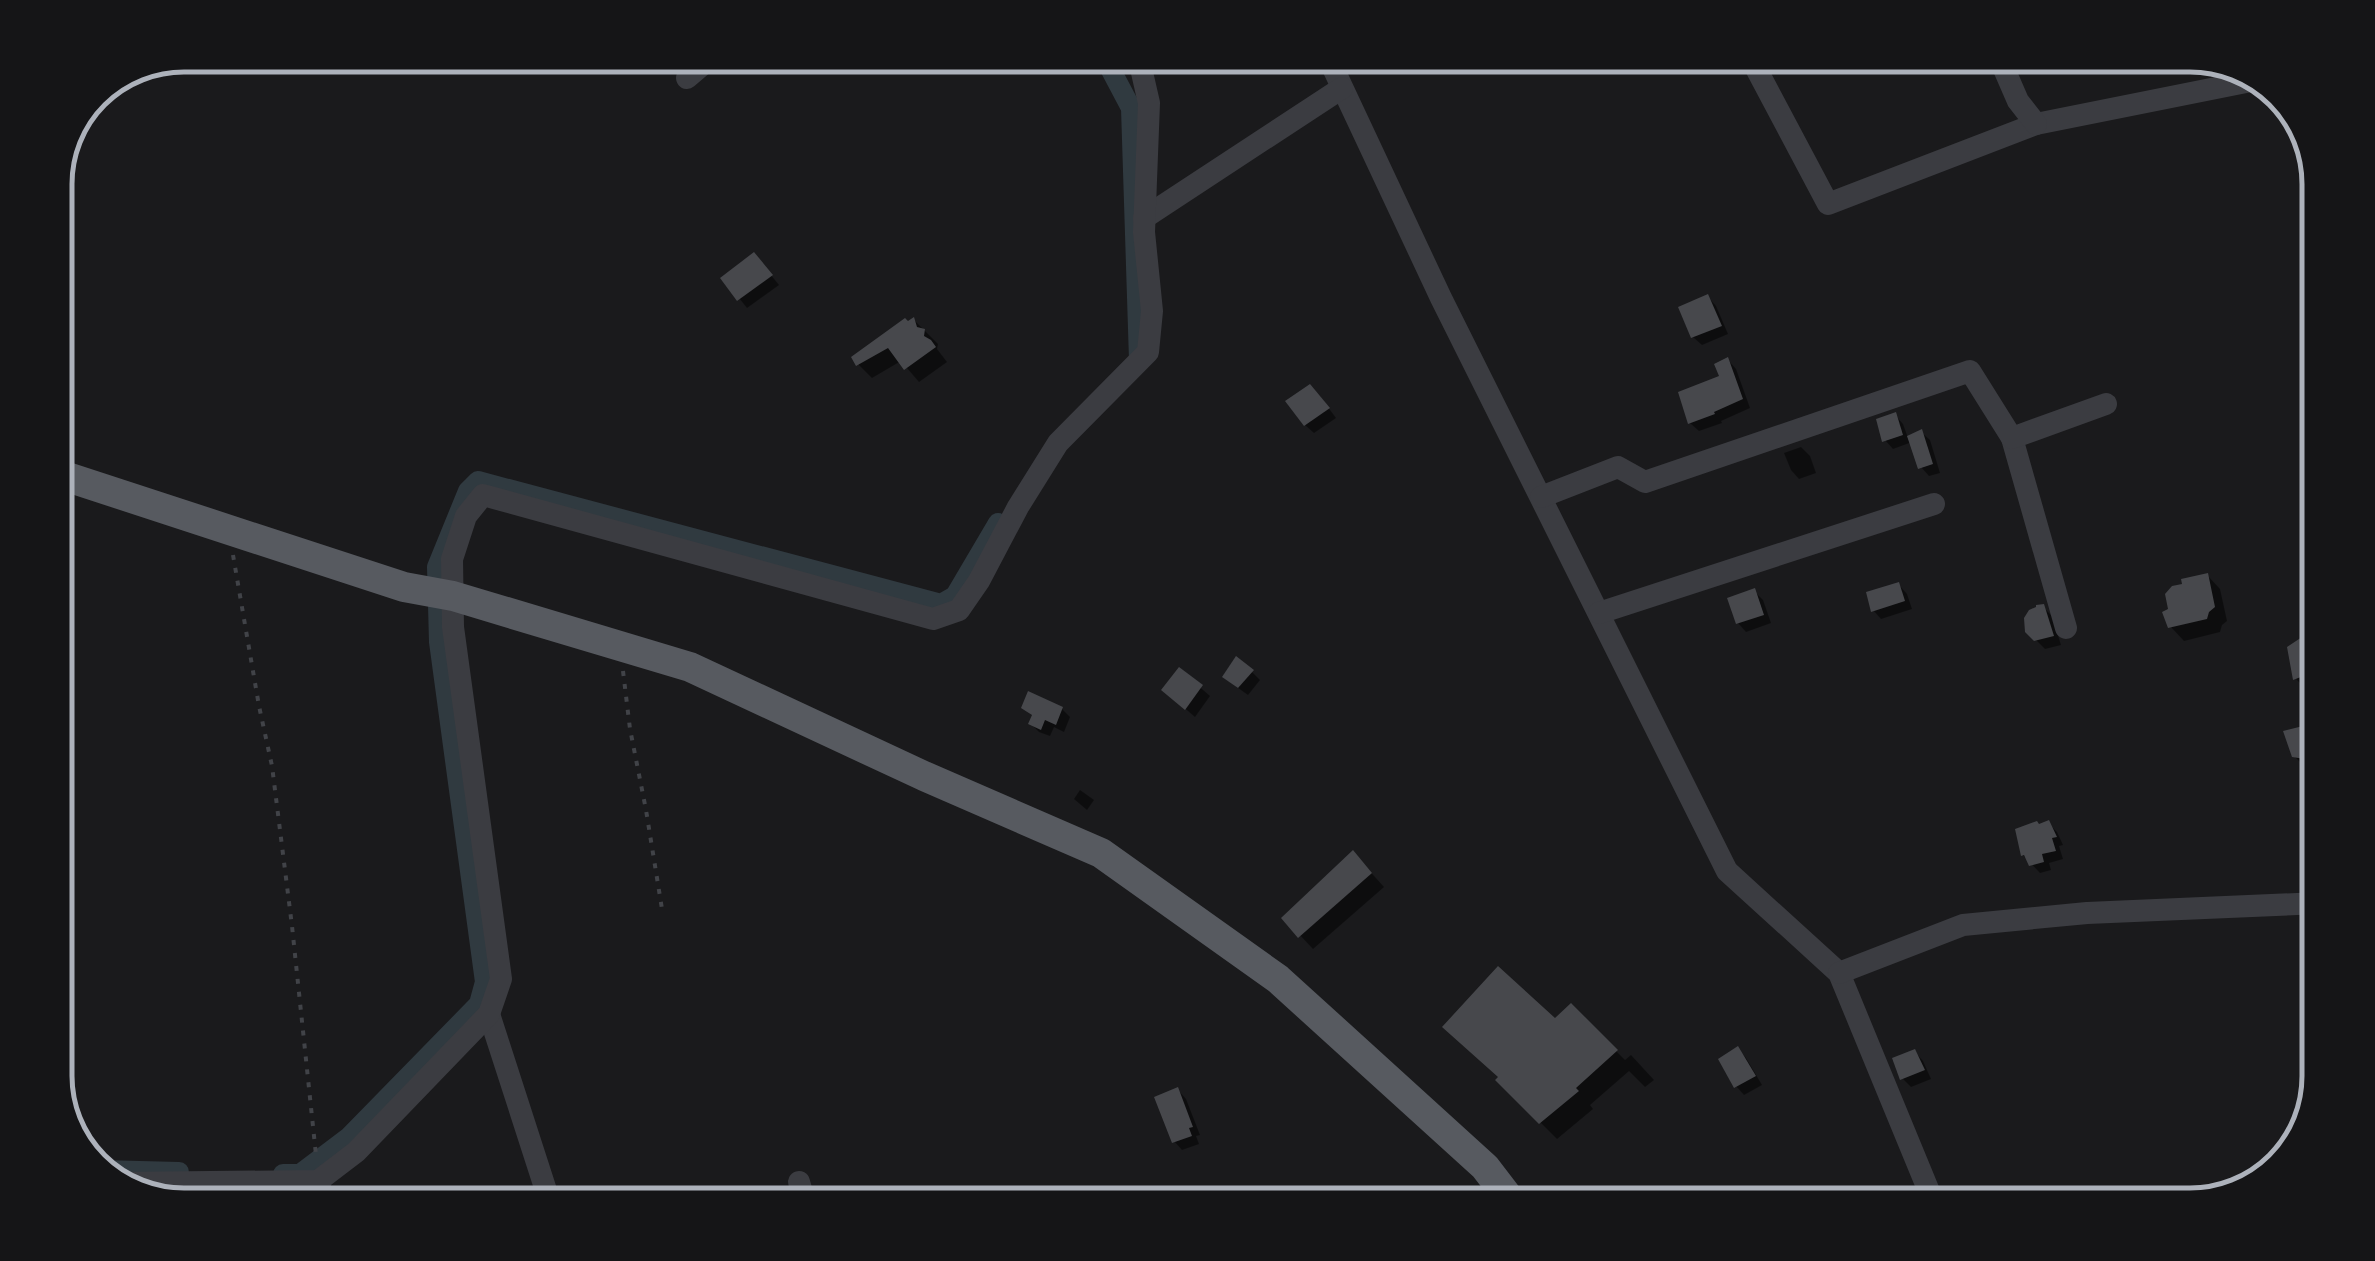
<svg xmlns="http://www.w3.org/2000/svg" width="2375" height="1261" font-family="'Source Sans 3',sans-serif">
<style>
.shadow{fill:#0007}
.lines{fill:none;stroke-linecap:round;stroke-linejoin:round}
.canal{stroke:#303a40;stroke-width:20}
.building{fill:#47484c}
.path{stroke:#414348;stroke-width:4;stroke-dasharray:5 8;stroke-linecap:butt}
.minor{stroke:#3b3c41;stroke-width:22}
.major{stroke:#575a60;stroke-width:30}
.rim{fill:none;stroke:#adb2bb;stroke-width:5}
</style>
<rect width="100%" height="100%" fill="#1a1a1c"/>
<g class="shadow">
<path d="M762 264 779 285 747 308 724 279Z"/>
<path d="M1708 297 1716 306 1728 334 1702 345 1693 337Z"/>
<path d="M914 320 938 344 937 349 947 362 919 382 901 361 872 378 858 364Z"/>
<path d="M1728 360 1736 369 1750 408 1721 421 1722 423 1699 431 1690 423 1722 378Z"/>
<path d="M1319 395 1336 418 1314 433 1305 425Z"/>
<path d="M1895 415 1903 424 1908 438 1921 432 1930 440 1940 473 1929 476 1921 467 1912 442 1893 449 1885 440Z"/>
<path d="M1801 447 1810 456 1816 473 1799 479 1791 470 1784 453Z"/>
<path d="M2207 575 2220 589 2227 621 2222 625 2220 632 2184 641 2171 627Z"/>
<path d="M1899 585 1907 594 1912 609 1881 619 1873 610Z"/>
<path d="M1754 591 1763 600 1771 623 1746 632 1738 623Z"/>
<path d="M2043 607 2052 616 2061 645 2045 649 2027 631Z"/>
<path d="M2320 640V687L2315 682 2304 687 2296 679Z"/>
<path d="M1180 670 1210 696 1195 717 1173 698Z"/>
<path d="M1252 672 1260 680 1248 695 1234 685Z"/>
<path d="M1024 708 1062 709 1070 717 1064 732 1054 727 1050 736 1039 732 1031 724 1034 717Z"/>
<path d="M2310 727 2320 738V762L2314 767 2303 765 2294 756Z"/>
<path d="M1080 790 1094 800 1087 810 1074 799Z"/>
<path d="M2048 823 2057 832 2063 845 2059 846 2063 859 2049 863 2051 870 2040 873 2023 855 2039 826Z"/>
<path d="M1366 867 1384 887 1313 949 1284 918Z"/>
<path d="M1571 1006 1625 1060 1631 1055 1654 1080 1645 1087 1629 1071 1590 1105 1593 1109 1557 1139 1498 1080Z"/>
<path d="M1738 1049 1746 1058 1762 1085 1744 1095 1736 1086Z"/>
<path d="M1915 1052 1923 1061 1931 1079 1911 1087 1902 1078Z"/>
<path d="M1178 1090 1186 1099 1200 1135 1196 1136 1199 1144 1182 1150 1174 1141Z"/>
<path d="M1964 1195 1973 1203 1974 1206H1955L1952 1200Z"/>
</g>
<g class="lines">
<g class="canal">
<path d="M1103 55 1131 108 1139 360"/>
<path d="M101 1170 179 1172"/>
<path d="M283 1174H300L349 1137 479 1004 485 982 439 642 437 567 468 491 478 481 941 604 955 596 998 523"/>
</g>
</g>
<g class="building">
<path d="M754 252 773 275 737 301 720 278Z"/>
<path d="M1708 294 1722 326 1691 338 1678 307Z"/>
<path d="M914 317 917 327 925 329 924 336 931 340 936 347 904 370 888 348 856 366 851 357 905 318 908 321Z"/>
<path d="M1728 357 1743 399 1714 412 1715 414 1688 424 1678 392 1719 376 1714 364Z"/>
<path d="M1310 384 1330 408 1304 426 1285 401Z"/>
<path d="M1896 412 1903 435 1882 442 1876 419Z"/>
<path d="M1922 429 1933 464 1918 469 1907 436Z"/>
<path d="M2208 573 2215 607 2209 612 2207 619 2168 628 2162 612 2168 609 2165 594 2172 586 2182 584 2181 579Z"/>
<path d="M1899 582 1905 601 1871 612 1866 592Z"/>
<path d="M1755 588 1764 615 1736 624 1727 598Z"/>
<path d="M2044 604 2054 636 2034 641 2025 632 2024 618 2029 610 2036 607V605Z"/>
<path d="M2312 635 2320 638V677L2309 679 2306 675 2293 680 2287 647 2302 637Z"/>
<path d="M1236 656 1254 670 1238 688 1222 677Z"/>
<path d="M1179 667 1203 685 1185 710 1161 690Z"/>
<path d="M1028 691 1063 707 1056 725 1045 720 1041 730 1028 724 1032 715 1021 708Z"/>
<path d="M2311 724 2318 748 2305 759 2292 757 2283 731Z"/>
<path d="M2049 820 2057 837 2052 838 2056 851 2042 854 2044 862 2029 866 2024 855 2021 856 2015 829 2037 821 2039 824Z"/>
<path d="M1353 850 1372 873 1298 938 1281 918Z"/>
<path d="M1498 966 1555 1018 1571 1003 1618 1050 1576 1088 1579 1091 1539 1124 1495 1080 1498 1077 1442 1027Z"/>
<path d="M1738 1046 1756 1076 1734 1088 1718 1059Z"/>
<path d="M1915 1049 1925 1070 1900 1080 1892 1058Z"/>
<path d="M1178 1087 1193 1127 1189 1128 1192 1136 1172 1143 1154 1097Z"/>
</g>
<g class="lines">
<g class="path">
<path d="M233 555 259 706 272 766 292 926 316 1155"/>
<path d="M623 671 630 729 646 810 662 909"/>
</g>
<g class="minor">
<path d="M1327 55 1441 298 1727 871 1839 973 1935 1206"/>
<path d="M1749 55 1828 204 2036 124 2261 79"/>
<path d="M1998 55 2018 101 2036 124"/>
<path d="M687 78 714 55"/>
<path d="M1144 218 1342 88"/>
<path d="M2012 438 2066 628"/>
<path d="M1541 497 1618 467 1645 482 1970 371 2012 438 2106 404"/>
<path d="M1599 613 1934 504"/>
<path d="M1839 973 1963 925 2087 913 2320 903"/>
<path d="M489 1014 551 1206"/>
<path d="M318 1181 326 1206"/>
<path d="M799 1182 806 1206"/>
<path d="M116 1183 318 1181 356 1152 489 1014 501 979 453 627 452 559 466 516 483 495 933 619 959 610 979 581 1018 507 1058 443 1148 352 1152 311 1144 232 1149 103 1138 55"/>
</g>
<path class="major" d="M55 473 404 587 453 596 690 667 924 776 1101 853 1278 979 1485 1167 1515 1206"/>
</g>
<path d="M0 0H2375V1261H0ZM184 72H2190A112 112 0 0 1 2302 184V1076A112 112 0 0 1 2190 1188H184A112 112 0 0 1 72 1076V184A112 112 0 0 1 184 72Z" fill="#151517" fill-rule="evenodd"/>
<path class="rim" d="M184 72H2190A112 112 0 0 1 2302 184V1076A112 112 0 0 1 2190 1188H184A112 112 0 0 1 72 1076V184A112 112 0 0 1 184 72Z"/>
</svg>
